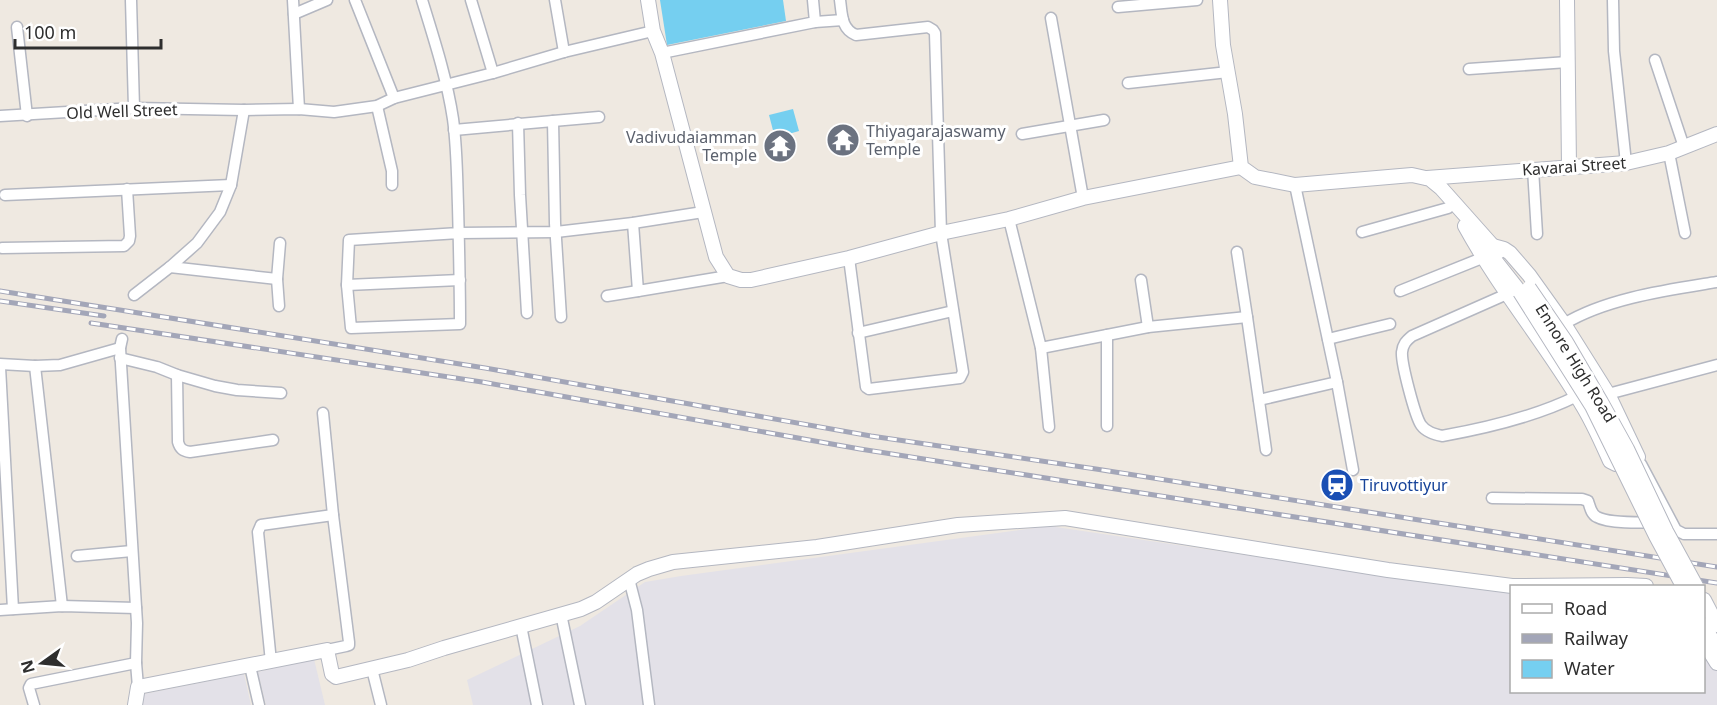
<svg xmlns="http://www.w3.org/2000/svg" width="1717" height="705" font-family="'Noto Sans',sans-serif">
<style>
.industrial{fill:#e3e1e8}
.water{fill:#75cff0}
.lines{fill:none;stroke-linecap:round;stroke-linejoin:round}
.street-casing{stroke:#b4b7c1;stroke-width:13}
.secondary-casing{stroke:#b4b7c1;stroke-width:16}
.street{stroke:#fff;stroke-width:10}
.secondary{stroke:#fff;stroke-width:14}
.rail-casing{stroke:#a3a6b8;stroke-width:5}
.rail{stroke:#fff;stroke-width:3;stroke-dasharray:9;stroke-linecap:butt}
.secondary-bridge-casing{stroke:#b4b7c1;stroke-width:16;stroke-linecap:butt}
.secondary-bridge{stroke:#fff;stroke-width:14}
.labels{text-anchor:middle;stroke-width:6;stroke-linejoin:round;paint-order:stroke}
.street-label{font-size:16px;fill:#2e2e2e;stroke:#fff}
.worship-label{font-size:16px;fill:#5b616d;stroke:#fff;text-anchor:start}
.transit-label{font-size:16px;fill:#164399;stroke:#fff;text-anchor:start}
</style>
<rect width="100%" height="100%" fill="#efe9e1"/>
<g class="industrial">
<path d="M1049 526 1421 581 1511 589 1512 692H1704V629L1717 653V705H473L467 680 580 626 645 582 681 576Z"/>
<path d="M314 659 325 705H266L258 672Z"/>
<path d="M244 674 251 705H141L144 694Z"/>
</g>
<g class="water">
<path d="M660 0H783L786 21 667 45Z"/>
<path d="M793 109 799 131 775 138 769 115Z"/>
</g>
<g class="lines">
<defs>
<g id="street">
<path d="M131 0 134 108"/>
<path d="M293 0 299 109"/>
<path d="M355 0 394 98"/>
<path d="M422 0C434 39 447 79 453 119 457 148 457 177 458 206 459 245 460 285 460 324L351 328 347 285 349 240 459 233 556 232 633 223 703 212"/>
<path d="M471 0 493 73"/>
<path d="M555 0 564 52"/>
<path d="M840 0C842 14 841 29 856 35L928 27 933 30 935 33 941 233 963 372 960 378 869 389 866 387 849 258"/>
<path d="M1613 0 1614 51 1626 163"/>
<path d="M1118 7 1197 0"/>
<path d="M294 14 327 0"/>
<path d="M1051 18 1083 198"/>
<path d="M815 22 843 20"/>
<path d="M17 27 27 116"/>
<path d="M662 53 815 22 813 0"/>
<path d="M1655 60 1684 147"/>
<path d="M1469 69 1568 62"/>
<path d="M1128 83 1228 72"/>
<path d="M377 106 392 171V185"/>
<path d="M0 116 134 108 244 110 299 109 334 112 377 106 394 98 493 73 564 52 653 31"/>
<path d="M553 121 599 117"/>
<path d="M518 123 520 195 527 313"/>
<path d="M454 130 553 121 555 223 561 317"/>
<path d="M1022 134 1104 120"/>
<path d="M1669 153 1685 233"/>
<path d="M1533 169 1537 234"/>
<path d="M1295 185 1337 382 1353 470"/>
<path d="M5 195 231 185"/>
<path d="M1009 219 1041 348 1148 327 1247 317 1266 450"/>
<path d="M633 223 638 291 728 276"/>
<path d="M1362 232 1448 208"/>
<path d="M2 248 124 246 129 241 130 236 127 189"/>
<path d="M1237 252 1247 317"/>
<path d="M170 267 277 279"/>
<path d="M1141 280 1148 327"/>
<path d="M347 285 460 280"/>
<path d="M1400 291 1482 258"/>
<path d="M1507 294 1412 336C1406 341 1403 344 1402 352 1401 363 1415 416 1421 425 1426 432 1434 434 1442 436 1487 428 1535 417 1577 396"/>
<path d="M134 295 170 267 197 243 220 212 231 185 244 110"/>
<path d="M607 296 638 291"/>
<path d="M279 306 277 279 280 243"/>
<path d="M1564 324C1607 298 1668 290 1717 282"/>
<path d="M858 333 953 311"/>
<path d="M1107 335V426"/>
<path d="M122 339 120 348 137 623 136 663 138 687"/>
<path d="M1328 339 1390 324"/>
<path d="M1041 348 1049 427"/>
<path d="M120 358 157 367 177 375 215 386 237 390 281 393"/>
<path d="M0 364 35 366 60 365 120 348"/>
<path d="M35 366 62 606"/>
<path d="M0 367 13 609"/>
<path d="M177 375 178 442C180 449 183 451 190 452L273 440"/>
<path d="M1608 394 1717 365"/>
<path d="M1259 400 1337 382"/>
<path d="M323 413 333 515"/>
<path d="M1641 464 1676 530 1684 534H1717"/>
<path d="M1492 498 1582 499 1588 501C1590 507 1591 514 1597 517 1611 525 1654 522 1671 522"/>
<path d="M77 556 132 551"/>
<path d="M629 579 637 610 649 705"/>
<path d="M0 610 62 606 136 608"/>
<path d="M561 614 580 705"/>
<path d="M521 626 537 705"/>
<path d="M271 662 258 532 261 525 333 515 349 642V645L346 646 327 650"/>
<path d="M250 666 259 705"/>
<path d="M372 669 381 705"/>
<path d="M34 705 29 688 31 684 136 663"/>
</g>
<g id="secondary">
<path d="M648 0 653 31 662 53 716 257 728 276 741 280H751L849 258 941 233 1009 219 1083 198 1241 167"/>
<path d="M1220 0 1223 45 1235 114 1241 167 1255 177 1295 185 1412 175 1430 179 1441 188 1498 252"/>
<path d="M1567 0 1569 166"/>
<path d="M1427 178 1626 163 1669 153 1717 134"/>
<path d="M1465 226C1499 288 1545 343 1581 403 1593 422 1601 441 1610 461L1616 464 1638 457 1608 394 1564 324 1529 275 1510 253 1504 249 1493 246"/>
<path d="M1486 249 1520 292"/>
<path d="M1704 600 1717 625"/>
<path d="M1704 625 1717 649"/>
<path d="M1704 642 1717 663"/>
<path d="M135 705 138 687 327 650 332 674 336 677 408 660 444 648 581 609 596 602 637 574 649 569 673 562 817 547 958 525 1065 518 1388 570 1512 586 1627 585 1646 586"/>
</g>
</defs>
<use href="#street" class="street-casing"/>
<use href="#secondary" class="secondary-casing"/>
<use href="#street" class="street"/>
<use href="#secondary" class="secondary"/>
<defs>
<g id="rail">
<path d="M0 291 485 368 871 436 1096 469 1717 567"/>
<path d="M0 301 104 316"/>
<path d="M91 323 482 382 860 449 1717 583"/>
</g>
</defs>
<use href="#rail" class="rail-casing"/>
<use href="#rail" class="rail"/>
<defs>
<g id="secondary-bridge">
<path d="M1529 288 1566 342 1601 402 1627 449 1666 531 1696 586"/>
<path d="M1520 292 1592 406 1656 536 1683 586"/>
</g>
</defs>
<use href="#secondary-bridge" class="secondary-bridge-casing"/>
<use href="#secondary-bridge" class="secondary-bridge"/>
</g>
<defs>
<symbol id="temple-disc" viewBox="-11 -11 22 22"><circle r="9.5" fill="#6b7280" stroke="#fff"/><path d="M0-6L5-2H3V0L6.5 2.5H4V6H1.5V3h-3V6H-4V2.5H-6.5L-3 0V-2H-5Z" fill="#fff"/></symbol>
<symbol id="station-disc" viewBox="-11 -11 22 22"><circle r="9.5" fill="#1a4fb4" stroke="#fff"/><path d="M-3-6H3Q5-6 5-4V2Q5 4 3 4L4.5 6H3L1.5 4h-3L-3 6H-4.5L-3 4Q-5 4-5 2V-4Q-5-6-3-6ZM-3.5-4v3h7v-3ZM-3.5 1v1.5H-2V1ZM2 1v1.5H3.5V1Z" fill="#fff"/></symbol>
</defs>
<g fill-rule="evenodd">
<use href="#temple-disc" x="824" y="121" width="38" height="38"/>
<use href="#temple-disc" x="761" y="127" width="38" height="38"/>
<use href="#station-disc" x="1318" y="466" width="38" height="38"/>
</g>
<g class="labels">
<g class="street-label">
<text transform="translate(122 111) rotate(-2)" y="6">Old Well Street</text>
<text transform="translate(1574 166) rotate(-4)" y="6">Kavarai Street</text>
<text transform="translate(1576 363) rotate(58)" y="6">Ennore High Road</text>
</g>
<g class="worship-label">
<text x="866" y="137">Thiyagarajaswamy<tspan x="866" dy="18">Temple</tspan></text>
<text x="757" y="143" text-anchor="end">Vadivudaiamman<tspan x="757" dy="18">Temple</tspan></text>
</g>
<g class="transit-label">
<text x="1360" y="491">Tiruvottiyur</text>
</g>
</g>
<rect x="1510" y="585" width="195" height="108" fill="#ffffff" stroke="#ababab" stroke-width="1.5"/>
<rect x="1522" y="604" width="30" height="9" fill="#ffffff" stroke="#ababab" stroke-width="1.5"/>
<text x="1564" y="615" font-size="18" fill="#2e2e2e">Road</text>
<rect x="1522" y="634" width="30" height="9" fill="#a3a6b8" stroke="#ababab" stroke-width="1.5"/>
<text x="1564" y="645" font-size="18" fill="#2e2e2e">Railway</text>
<rect x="1522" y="660" width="30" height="18" fill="#75cff0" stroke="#ababab" stroke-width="1.5"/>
<text x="1564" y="675" font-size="18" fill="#2e2e2e">Water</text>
<g transform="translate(42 663) rotate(255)" stroke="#ffffff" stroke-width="4.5" paint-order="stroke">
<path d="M0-4.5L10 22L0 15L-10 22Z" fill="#2e2e2e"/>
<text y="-9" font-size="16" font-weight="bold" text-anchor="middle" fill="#2e2e2e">N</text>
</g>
<path d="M15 39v9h146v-9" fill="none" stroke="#2e2e2e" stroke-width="3"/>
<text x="24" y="39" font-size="18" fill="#2e2e2e" stroke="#ffffff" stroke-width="4.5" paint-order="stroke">100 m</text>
</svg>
